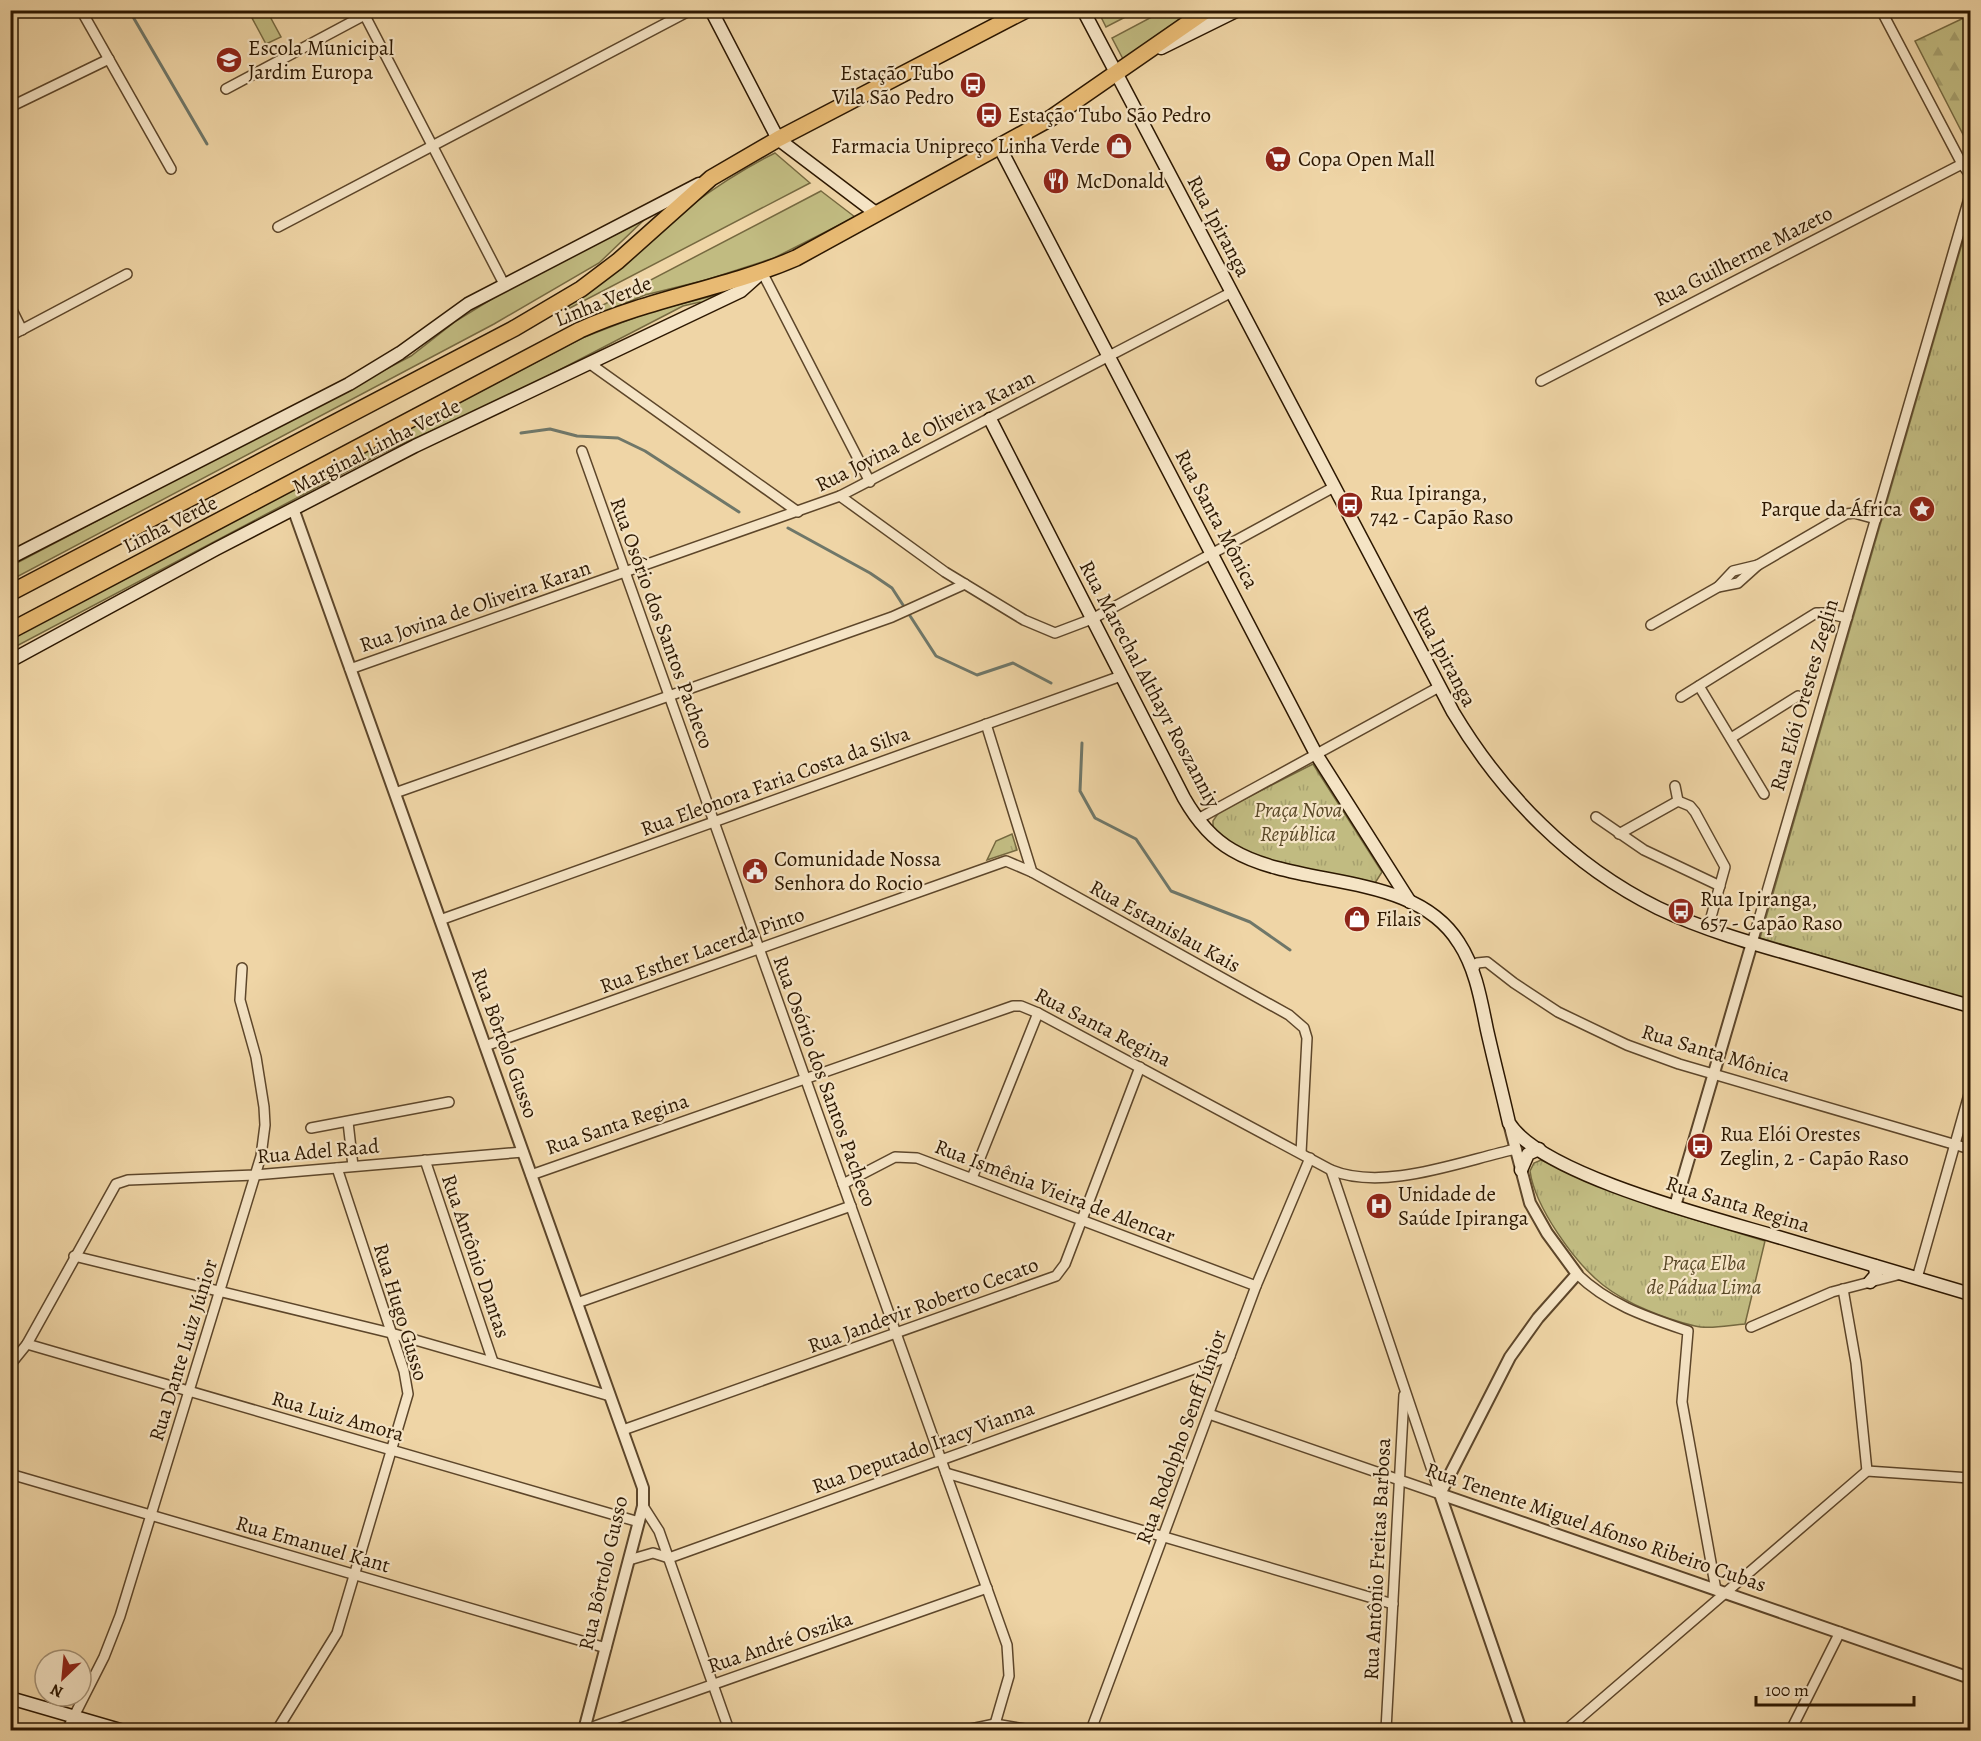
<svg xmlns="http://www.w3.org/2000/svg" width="1981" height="1741" font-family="Alegreya,serif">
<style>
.green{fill:#c1bb81;stroke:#766940;stroke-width:1.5}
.forest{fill:url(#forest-firs);stroke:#766940;stroke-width:1.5}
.park{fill:url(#park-tufts);stroke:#766940;stroke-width:1.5}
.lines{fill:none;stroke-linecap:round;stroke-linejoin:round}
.stream{stroke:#6f7769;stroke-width:3}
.minor-casing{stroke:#5d462a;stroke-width:12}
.tertiary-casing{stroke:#5d462a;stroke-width:14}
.secondary-casing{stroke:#2c1700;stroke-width:15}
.trunk-casing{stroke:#2c1700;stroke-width:18}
.minor{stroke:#f5e4c5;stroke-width:9}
.tertiary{stroke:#f5e4c5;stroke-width:10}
.secondary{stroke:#f5e4c5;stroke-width:12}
.trunk{stroke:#e8ba73;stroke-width:15}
.labels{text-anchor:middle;stroke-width:4.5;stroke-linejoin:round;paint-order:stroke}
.poi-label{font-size:21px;fill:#2c1700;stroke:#f5e4c5;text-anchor:start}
.street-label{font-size:21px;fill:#2c1700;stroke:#f5e4c5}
.park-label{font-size:21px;font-style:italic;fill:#594827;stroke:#f5e4c5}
</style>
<defs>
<pattern id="forest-firs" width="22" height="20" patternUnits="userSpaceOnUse" patternTransform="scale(1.5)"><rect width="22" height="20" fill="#c1bb81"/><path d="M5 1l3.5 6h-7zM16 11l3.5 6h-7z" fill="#a6a06e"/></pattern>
<pattern id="park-tufts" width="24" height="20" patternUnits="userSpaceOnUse" patternTransform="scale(1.5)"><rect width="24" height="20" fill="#c1bb81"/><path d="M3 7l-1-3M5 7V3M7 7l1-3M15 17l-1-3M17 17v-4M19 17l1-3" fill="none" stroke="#a6a06e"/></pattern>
</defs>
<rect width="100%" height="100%" fill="#efd5a6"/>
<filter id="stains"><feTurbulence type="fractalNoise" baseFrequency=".00333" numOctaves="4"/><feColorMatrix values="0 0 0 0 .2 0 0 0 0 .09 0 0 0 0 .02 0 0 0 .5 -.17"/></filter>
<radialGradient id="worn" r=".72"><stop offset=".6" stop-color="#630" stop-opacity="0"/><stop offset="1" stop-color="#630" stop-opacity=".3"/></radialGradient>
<g class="green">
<path d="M267 11 281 37 266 44 252 18Z"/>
<path d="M1098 11H1137L1106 27Z"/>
<path d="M1163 11H1191L1123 59 1112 38Z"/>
<path d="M775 153 810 183 570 308 568 305C635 251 698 191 775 153Z"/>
<path d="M821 191 855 217 774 258 706 280 645 295 578 323 576 319Z"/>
<path d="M644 220 599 263 494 324 11 580V566L411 356 456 321 513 286Z"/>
<path d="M728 292 703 307 700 302 683 306 511 395 380 454 11 649V638L582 338 649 312Z"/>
</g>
<path class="forest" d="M1970 15V148L1915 41Z"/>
<g class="park">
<path d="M1970 216V1000L1760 938Z"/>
<path d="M1313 764 1382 872 1375 883 1369 885C1330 875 1235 863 1213 827V821L1219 812Z"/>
<path d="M1012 834 1017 850 987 860 996 841Z"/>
<path d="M1541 1160 1656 1208 1765 1241 1745 1324C1730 1325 1709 1330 1695 1326 1665 1319 1627 1304 1603 1285 1574 1262 1535 1207 1530 1171L1534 1163Z"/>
</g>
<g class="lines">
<g class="stream">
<path d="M129 10 207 144"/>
<path d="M521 433 550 429 577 436 618 438 645 451 739 512"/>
<path d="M788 528 870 573 892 588 936 656 977 675 1013 663 1051 683"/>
<path d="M1082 743 1080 791 1095 818 1136 839 1171 891 1250 922 1290 950"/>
</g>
<defs>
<g id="minor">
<path d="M81 10 171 169"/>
<path d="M362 10 504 284"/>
<path d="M1881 10 1962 164 1970 175"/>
<path d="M226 89 374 10"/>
<path d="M10 107 109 59"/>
<path d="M278 227 691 10"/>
<path d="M762 272 870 482"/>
<path d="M10 306 22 330"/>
<path d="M10 336 127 274"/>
<path d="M589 363 798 512"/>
<path d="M1541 381 1962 164"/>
<path d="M582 451 1007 1645 1009 1676 995 1724"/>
<path d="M840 496 945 572 1024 620 1055 633 1092 619 1334 487"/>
<path d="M1718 587 1733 571 1758 565"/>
<path d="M1651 625 1718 587 1738 583 1758 565 1846 514 1854 513 1876 519"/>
<path d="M350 669 840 496 1232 292"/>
<path d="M1699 686 1764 794"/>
<path d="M1681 697 1816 613H1826L1847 618"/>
<path d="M986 724 1032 872 1289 1015 1304 1028 1307 1038 1301 1153"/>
<path d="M1731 738 1798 696"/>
<path d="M1675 786 1678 801"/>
<path d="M395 793 892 617 965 584"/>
<path d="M1596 817 1644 850 1720 886"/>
<path d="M1198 819 1439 687"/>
<path d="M1619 834 1678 801 1690 806 1695 812 1725 867 1708 928"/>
<path d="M440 920 1121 676"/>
<path d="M1752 943 1970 195"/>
<path d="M1472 971 1477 963 1487 962 1514 983 1558 1012 1627 1045 1679 1064 1970 1149"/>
<path d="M485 1046 1006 861 1032 872"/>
<path d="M348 1122 353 1166"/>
<path d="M311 1128 449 1102"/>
<path d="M425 1160 493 1362"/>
<path d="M1331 1170 1440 1494"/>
<path d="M531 1175 1013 1006H1021L1038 1013 1331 1170C1384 1192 1461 1161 1516 1149"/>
<path d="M972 1178 1038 1013"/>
<path d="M843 1184 895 1157 917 1158 1256 1286"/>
<path d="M74 1256 391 1333 610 1396"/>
<path d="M1577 1274C1609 1305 1647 1317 1688 1331L1682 1402 1716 1590"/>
<path d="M1917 1278 1970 1091"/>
<path d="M1843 1289 1856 1363 1867 1471"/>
<path d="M577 1303 851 1206"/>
<path d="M1751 1327 1832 1292 1901 1274"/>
<path d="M27 1344 639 1522"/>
<path d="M10 1365 27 1344 116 1184 128 1180 255 1175 523 1152"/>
<path d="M1209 1414 1440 1494"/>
<path d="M623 1430 1056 1276 1065 1264 1140 1067"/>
<path d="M946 1473 1393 1604"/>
<path d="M10 1474 606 1648"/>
<path d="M643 1506 659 1531 729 1730"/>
<path d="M629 1560 653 1553 669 1558 1230 1356"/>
<path d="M67 1730 104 1657 120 1616 261 1156 265 1125 264 1107 256 1057 240 1000 242 968"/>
<path d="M277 1730 337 1633 408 1394 404 1371 337 1168"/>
<path d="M584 1730 987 1588"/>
<path d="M966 1730 995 1724 1031 1730"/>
<path d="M1091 1730 1256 1286 1310 1158"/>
<path d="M1386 1730 1404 1395"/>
<path d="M1566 1730 1867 1471 1970 1478"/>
<path d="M1791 1730 1840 1632"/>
</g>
<g id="tertiary">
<path d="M294 511 643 1488V1506L584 1730"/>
<path d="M1675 1206 1752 943"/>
<path d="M1440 1494 1970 1678"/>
<path d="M1440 1494 1510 1357 1538 1318 1577 1274 1547 1233 1530 1203 1509 1123"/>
<path d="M1440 1494 1521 1730"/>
</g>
<g id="secondary">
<path d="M711 10 778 139 877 214"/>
<path d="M1083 10 1453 712C1502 794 1571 865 1658 908 1704 930 1754 944 1804 958 1859 974 1915 990 1970 1006"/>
<path d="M1161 48 1238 10"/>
<path d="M1000 148 1316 754 1410 902"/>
<path d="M990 419 1184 798C1196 819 1211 838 1232 850 1299 890 1414 870 1459 943 1476 969 1481 1001 1487 1030 1494 1061 1502 1092 1509 1123 1541 1175 1717 1219 1778 1237 1842 1256 1906 1275 1970 1294"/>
<path d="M10 558 349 384 400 353 468 304 699 184"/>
<path d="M10 661 216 549 415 446 741 291 760 274"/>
<path d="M1521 1170 1528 1154 1539 1149"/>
<path d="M1870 1282 1876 1275 1875 1266"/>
<path d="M10 1698 120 1730"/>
</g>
<g id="trunk">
<path d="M10 593 515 328 581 289 618 261 711 178 778 139 1026 10"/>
<path d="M10 631 580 330C651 298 727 288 796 258L1051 118 1207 10"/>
</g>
</defs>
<use href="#minor" class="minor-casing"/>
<use href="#tertiary" class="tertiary-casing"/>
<use href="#secondary" class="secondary-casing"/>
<use href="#trunk" class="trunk-casing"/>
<use href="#minor" class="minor"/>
<use href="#tertiary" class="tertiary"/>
<use href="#secondary" class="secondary"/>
<use href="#trunk" class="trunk"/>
</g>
<defs>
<symbol id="school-disc" viewBox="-11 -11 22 22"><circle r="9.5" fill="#8f2418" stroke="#f5e4c5"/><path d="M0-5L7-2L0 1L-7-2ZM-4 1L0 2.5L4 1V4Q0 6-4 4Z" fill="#fff"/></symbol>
<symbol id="bus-disc" viewBox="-11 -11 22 22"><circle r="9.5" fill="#8f2418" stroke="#f5e4c5"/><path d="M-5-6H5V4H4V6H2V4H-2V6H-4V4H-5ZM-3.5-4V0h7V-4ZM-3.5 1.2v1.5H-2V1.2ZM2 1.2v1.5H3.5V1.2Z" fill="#fff"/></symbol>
<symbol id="shop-disc" viewBox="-11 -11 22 22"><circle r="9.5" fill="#8f2418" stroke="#f5e4c5"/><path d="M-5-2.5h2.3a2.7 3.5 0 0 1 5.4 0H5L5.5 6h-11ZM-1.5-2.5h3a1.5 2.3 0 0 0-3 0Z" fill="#fff"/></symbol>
<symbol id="supermarket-disc" viewBox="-11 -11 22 22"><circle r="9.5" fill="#8f2418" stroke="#f5e4c5"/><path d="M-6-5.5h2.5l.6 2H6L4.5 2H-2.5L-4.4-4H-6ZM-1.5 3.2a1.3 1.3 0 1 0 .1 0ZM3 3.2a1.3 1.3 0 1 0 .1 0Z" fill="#fff"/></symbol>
<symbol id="restaurant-disc" viewBox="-11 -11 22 22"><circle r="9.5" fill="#8f2418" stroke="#f5e4c5"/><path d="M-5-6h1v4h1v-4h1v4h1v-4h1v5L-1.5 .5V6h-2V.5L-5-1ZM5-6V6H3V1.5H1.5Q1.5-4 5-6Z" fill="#fff"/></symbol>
<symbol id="sight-disc" viewBox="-11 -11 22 22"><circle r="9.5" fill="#8f2418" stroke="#f5e4c5"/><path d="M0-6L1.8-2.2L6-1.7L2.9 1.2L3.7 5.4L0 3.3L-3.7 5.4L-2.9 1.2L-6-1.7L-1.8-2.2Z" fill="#fff"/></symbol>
<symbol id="civic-disc" viewBox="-11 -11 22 22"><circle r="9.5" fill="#8f2418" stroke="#f5e4c5"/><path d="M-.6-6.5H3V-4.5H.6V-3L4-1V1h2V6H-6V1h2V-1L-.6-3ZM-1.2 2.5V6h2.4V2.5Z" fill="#fff"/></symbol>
<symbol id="hospital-disc" viewBox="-11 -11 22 22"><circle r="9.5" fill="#8f2418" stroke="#f5e4c5"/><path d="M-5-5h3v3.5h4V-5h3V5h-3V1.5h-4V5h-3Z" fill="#fff"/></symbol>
</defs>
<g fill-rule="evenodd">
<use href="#school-disc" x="214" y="45" width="30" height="30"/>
<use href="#bus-disc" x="958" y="70" width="30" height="30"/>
<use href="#bus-disc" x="974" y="100" width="30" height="30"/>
<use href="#shop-disc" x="1104" y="131" width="30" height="30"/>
<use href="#supermarket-disc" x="1263" y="144" width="30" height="30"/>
<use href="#restaurant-disc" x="1041" y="166" width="30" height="30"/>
<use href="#bus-disc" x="1335" y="490" width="30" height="30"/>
<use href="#sight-disc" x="1907" y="494" width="30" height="30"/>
<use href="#civic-disc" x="740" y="856" width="30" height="30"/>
<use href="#bus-disc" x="1666" y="896" width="30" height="30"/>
<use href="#shop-disc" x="1342" y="904" width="30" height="30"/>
<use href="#bus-disc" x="1685" y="1131" width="30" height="30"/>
<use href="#hospital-disc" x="1364" y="1191" width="30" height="30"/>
</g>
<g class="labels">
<g class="poi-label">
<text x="248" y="55">Escola Municipal<tspan x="248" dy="24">Jardim Europa</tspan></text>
<text x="954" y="80" text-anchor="end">Estação Tubo<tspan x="954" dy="24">Vila São Pedro</tspan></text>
<text x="1008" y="122">Estação Tubo São Pedro</text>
<text x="1100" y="153" text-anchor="end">Farmacia Unipreço Linha Verde</text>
<text x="1298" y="166">Copa Open Mall</text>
<text x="1076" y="188">McDonald</text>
<text x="1370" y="500">Rua Ipiranga,<tspan x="1370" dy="24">742 - Capão Raso</tspan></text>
<text x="1902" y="516" text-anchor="end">Parque da África</text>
<text x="774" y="866">Comunidade Nossa<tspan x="774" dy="24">Senhora do Rocio</tspan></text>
<text x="1700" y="906">Rua Ipiranga,<tspan x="1700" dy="24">657 - Capão Raso</tspan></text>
<text x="1376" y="926">Filais</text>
<text x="1720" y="1141">Rua Elói Orestes<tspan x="1720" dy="24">Zeglin, 2 - Capão Raso</tspan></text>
<text x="1398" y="1201">Unidade de<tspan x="1398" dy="24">Saúde Ipiranga</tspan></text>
</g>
<g class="street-label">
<text transform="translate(1219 226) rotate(62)" y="7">Rua Ipiranga</text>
<text transform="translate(1743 256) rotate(-27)" y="7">Rua Guilherme Mazeto</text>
<text transform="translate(603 301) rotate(-22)" y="7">Linha Verde</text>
<text transform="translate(925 431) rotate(-27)" y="7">Rua Jovina de Oliveira Karan</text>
<text transform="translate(376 446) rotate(-27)" y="7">Marginal Linha Verde</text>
<text transform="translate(1217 519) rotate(62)" y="7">Rua Santa Mônica</text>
<text transform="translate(170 524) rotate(-27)" y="7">Linha Verde</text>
<text transform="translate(475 606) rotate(-19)" y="7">Rua Jovina de Oliveira Karan</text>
<text transform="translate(662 623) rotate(70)" y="7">Rua Osório dos Santos Pacheco</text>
<text transform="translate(1445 656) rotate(62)" y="7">Rua Ipiranga</text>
<text transform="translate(1150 684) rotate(62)" y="7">Rua Marechal Althayr Roszanniy</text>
<text transform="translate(1804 695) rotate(-74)" y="7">Rua Elói Orestes Zeglin</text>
<text transform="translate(775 781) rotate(-20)" y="7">Rua Eleonora Faria Costa da Silva</text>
<text transform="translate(1165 926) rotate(29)" y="7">Rua Estanislau Kais</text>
<text transform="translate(702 950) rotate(-20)" y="7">Rua Esther Lacerda Pinto</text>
<text transform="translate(1103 1027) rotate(27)" y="7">Rua Santa Regina</text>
<text transform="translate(505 1043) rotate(70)" y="7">Rua Bôrtolo Gusso</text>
<text transform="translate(1716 1053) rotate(17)" y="7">Rua Santa Mônica</text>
<text transform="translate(825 1081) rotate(70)" y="7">Rua Osório dos Santos Pacheco</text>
<text transform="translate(617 1124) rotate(-19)" y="7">Rua Santa Regina</text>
<text transform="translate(318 1151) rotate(-5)" y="7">Rua Adel Raad</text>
<text transform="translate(1055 1191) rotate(21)" y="7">Rua Ismênia Vieira de Alencar</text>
<text transform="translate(1738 1204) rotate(17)" y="7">Rua Santa Regina</text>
<text transform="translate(476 1256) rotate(71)" y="7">Rua Antônio Dantas</text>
<text transform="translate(923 1305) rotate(-20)" y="7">Rua Jandevir Roberto Cecato</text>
<text transform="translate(401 1312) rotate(73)" y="7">Rua Hugo Gusso</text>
<text transform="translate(183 1350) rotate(-73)" y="7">Rua Dante Luiz Júnior</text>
<text transform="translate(338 1416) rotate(16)" y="7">Rua Luiz Amora</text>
<text transform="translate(1181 1437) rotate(-70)" y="7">Rua Rodolpho Senff Júnior</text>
<text transform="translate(923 1447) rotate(-20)" y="7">Rua Deputado Iracy Vianna</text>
<text transform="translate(1596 1527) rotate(19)" y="7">Rua Tenente Miguel Afonso Ribeiro Cubas</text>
<text transform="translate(313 1544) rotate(16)" y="7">Rua Emanuel Kant</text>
<text transform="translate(1377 1559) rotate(-87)" y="7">Rua Antônio Freitas Barbosa</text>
<text transform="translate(603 1573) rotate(-77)" y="7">Rua Bôrtolo Gusso</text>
<text transform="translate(780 1642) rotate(-19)" y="7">Rua André Oszika</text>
</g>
<g class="park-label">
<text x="1298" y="817">Praça Nova<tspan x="1298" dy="24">República</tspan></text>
<text x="1704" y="1270">Praça Elba<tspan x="1704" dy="24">de Pádua Lima</tspan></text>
</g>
</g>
<rect width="1981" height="1741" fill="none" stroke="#efd5a6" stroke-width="36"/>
<rect x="12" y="12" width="1957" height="1717" fill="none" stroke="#2c1700" stroke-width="3"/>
<rect x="18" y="18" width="1945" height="1705" fill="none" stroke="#2c1700" stroke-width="1.5"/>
<g transform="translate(63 1678) rotate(206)"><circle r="28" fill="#f5e4c5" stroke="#a59276" stroke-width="1.5"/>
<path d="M0-4.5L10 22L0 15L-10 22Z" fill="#8f2418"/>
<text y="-9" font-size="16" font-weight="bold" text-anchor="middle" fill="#2c1700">N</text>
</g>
<path d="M1756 1696v9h158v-9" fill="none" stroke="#2c1700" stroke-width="3"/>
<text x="1765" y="1696" font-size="18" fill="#2c1700" stroke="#f5e4c5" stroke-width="4.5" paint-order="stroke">100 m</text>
<rect width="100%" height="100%" filter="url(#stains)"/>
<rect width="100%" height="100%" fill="url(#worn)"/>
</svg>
